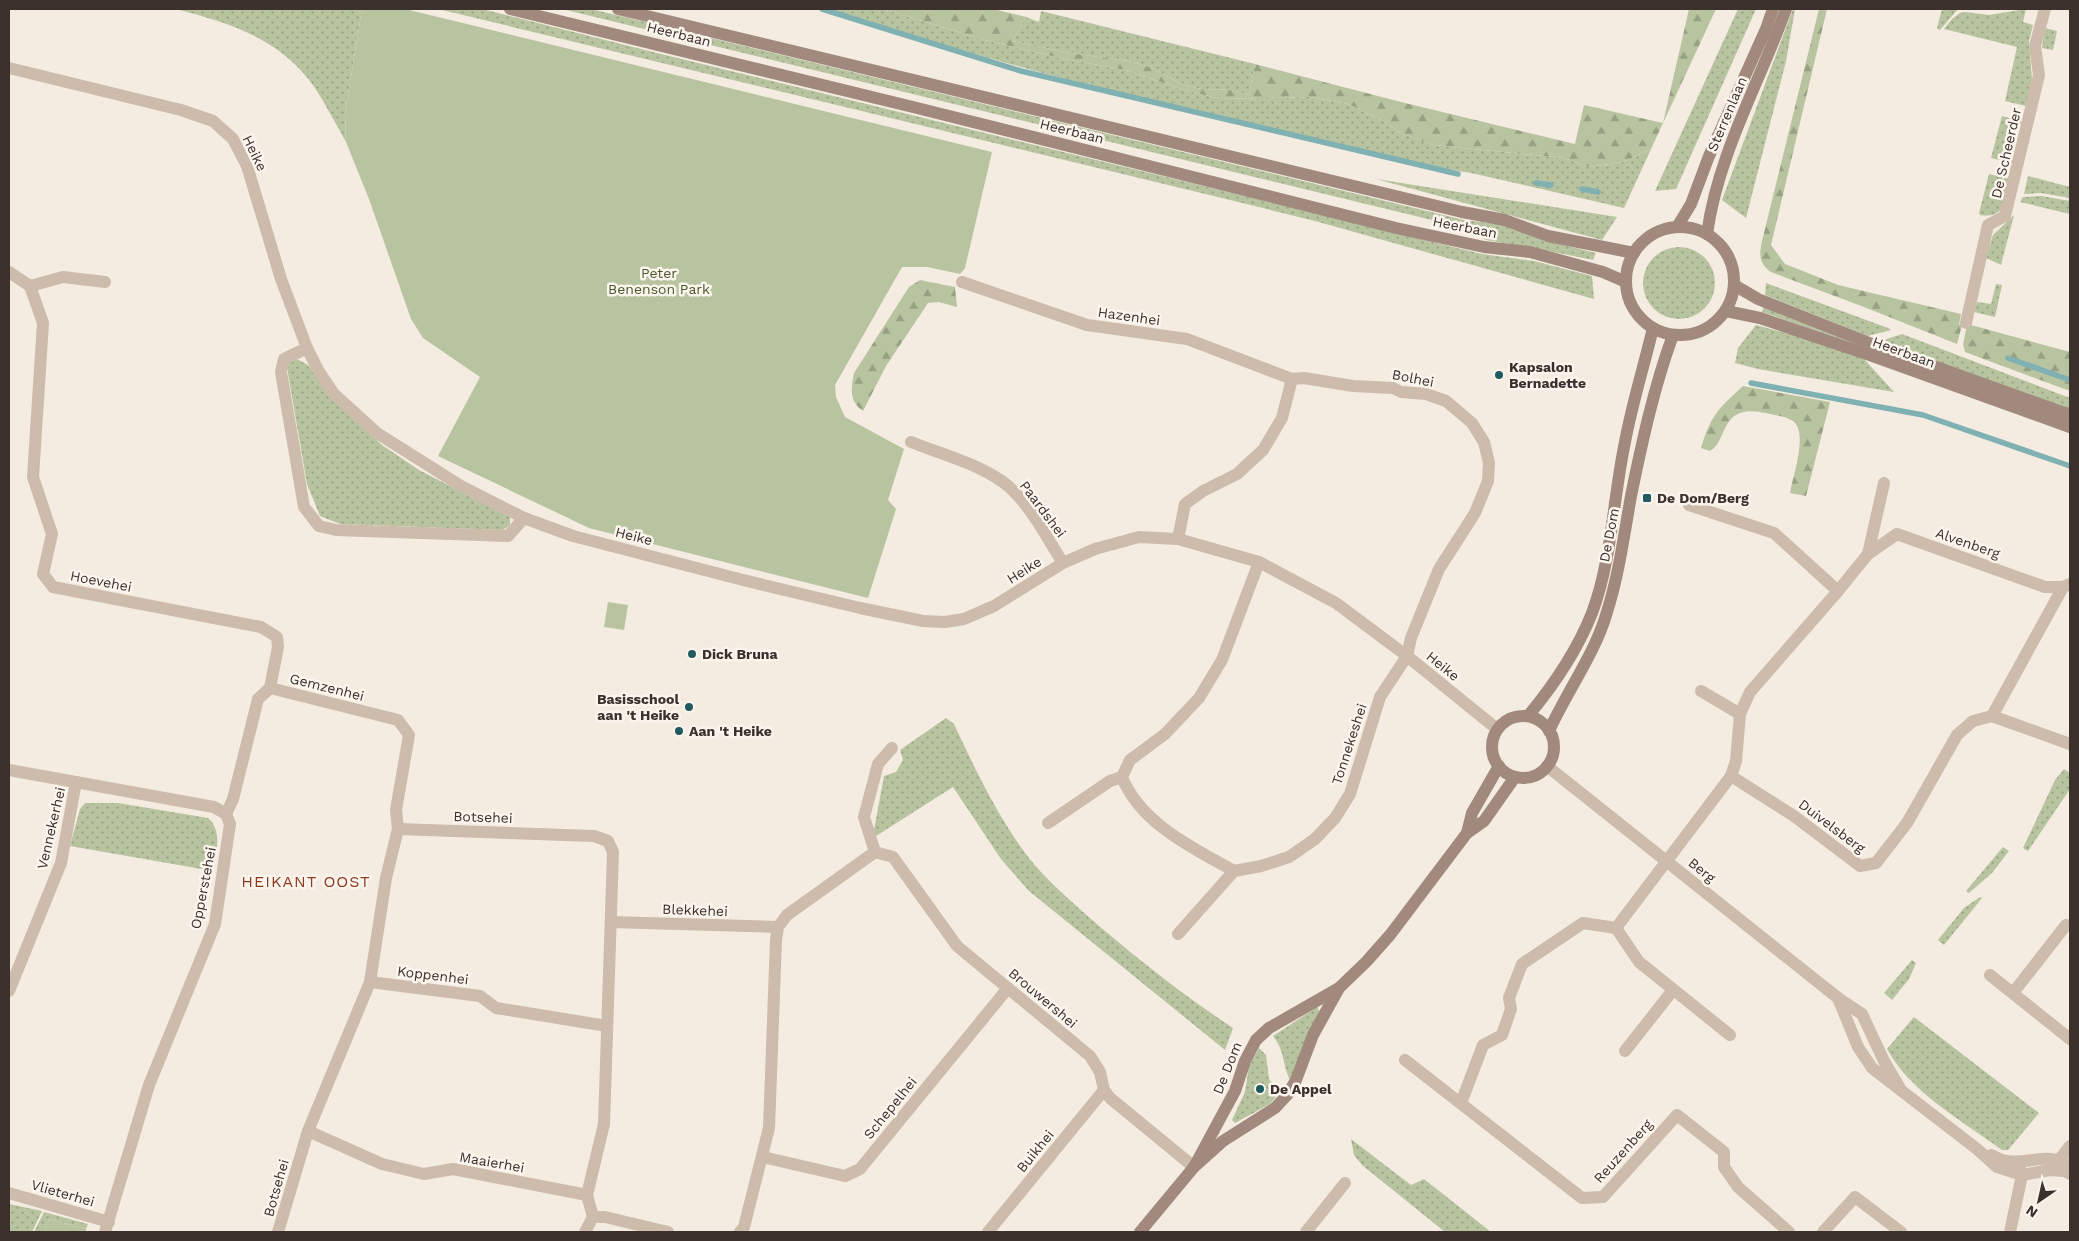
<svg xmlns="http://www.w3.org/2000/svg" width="2079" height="1241" font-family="'Work Sans',sans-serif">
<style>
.grass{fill:url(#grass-dots)}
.forest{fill:url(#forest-firs)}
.park{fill:#b8c4a0}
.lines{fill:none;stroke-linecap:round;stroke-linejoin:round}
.stream{stroke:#7fb0b2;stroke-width:5.5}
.street{stroke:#cdbbac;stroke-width:12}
.secondary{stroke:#a18a7d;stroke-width:12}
.poi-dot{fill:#1f5a5e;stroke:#fbf5ee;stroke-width:2}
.labels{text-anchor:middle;stroke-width:5;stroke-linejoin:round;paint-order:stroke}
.street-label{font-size:14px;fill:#3b302b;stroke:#fbf5ee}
.park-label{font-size:14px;fill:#4a5a2e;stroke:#fbf5ee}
.poi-label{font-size:14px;font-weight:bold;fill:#3b302b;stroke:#fbf5ee;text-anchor:start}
.quarter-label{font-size:16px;letter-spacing:1px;fill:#8c3b22;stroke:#fbf5ee}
</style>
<defs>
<pattern id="grass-dots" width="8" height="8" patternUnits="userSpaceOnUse" patternTransform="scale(1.25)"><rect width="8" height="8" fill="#b8c4a0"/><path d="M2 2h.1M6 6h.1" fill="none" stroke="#97a083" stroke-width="1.8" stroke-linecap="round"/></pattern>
<pattern id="forest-firs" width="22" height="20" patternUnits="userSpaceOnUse" patternTransform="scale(1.25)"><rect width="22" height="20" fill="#b8c4a0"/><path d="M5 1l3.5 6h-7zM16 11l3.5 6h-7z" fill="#97a083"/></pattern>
</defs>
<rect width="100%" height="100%" fill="#f4ebe1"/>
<g class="grass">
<path d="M175 9H362L345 113 346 142C336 124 326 105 315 88 281 39 231 23 175 9Z"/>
<path d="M438 9H482L661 54 1482 254 1534 261 1592 276 1594 299 1315 221 1226 199Z"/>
<path d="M562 9H591L1464 220 1504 225 1543 240 1596 253 1593 260 1529 247 1486 240 1469 229Z"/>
<path d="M818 9H883L985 40 1060 58 1125 70 1182 89 1220 99 1309 97 1348 104 1382 120 1401 133 1433 145 1564 158 1589 167 1623 162 1651 149 1624 208 1471 173 1378 157 1035 71Z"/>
<path d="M1738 9H1756L1676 189 1655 191Z"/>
<path d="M1793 9H1795L1786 61 1746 218 1722 200Z"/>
<path d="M1942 9H1958L1940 30 1937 28Z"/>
<path d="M2026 9 2023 22 2033 25 2029 41 2032 80 2026 106 2005 101 2017 47 1944 29 1952 19 1960 13 1965 12 1989 15Z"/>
<path d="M1041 11 1255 64 1249 95 1232 90 1202 89 1184 85 1150 67 1128 61 1070 53 1012 41 1026 17 1039 22Z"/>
<path d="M2045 28 2057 31 2053 50 2042 48Z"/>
<path d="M2002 116 2023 122 2020 125H2017L2010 157 2013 160V163L1991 158Z"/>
<path d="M1989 174 2010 179C2005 199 2007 219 1980 215L1979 213Z"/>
<path d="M2028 176 2070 187V198L2041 193 2024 194Z"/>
<path d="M1376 179 1617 217 1602 240Z"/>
<path d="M2041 196 2070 201V214L2020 202 2023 197Z"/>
<path d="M2014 215 2001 265 1986 258 1993 235Z"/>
<circle cx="1679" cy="283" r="36"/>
<path d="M1766 283 1888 328 1891 330 1868 336 1765 295Z"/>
<path d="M1996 284 2002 285 1995 317 1974 312 1977 302 1991 304Z"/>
<path d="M1764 305 1874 350 1762 312Z"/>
<path d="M1756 325 1804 338 1863 358 1894 392 1758 369 1735 363 1738 348Z"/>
<path d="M1902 334 2070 398V410L1881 341Z"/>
<path d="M297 359 308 365 330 396 382 445 419 470 510 517V525L503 530 340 524 320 516 307 484 288 373 287 360Z"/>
<path d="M946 718 954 724C974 767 995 811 1023 850 1038 872 1063 894 1083 912 1131 954 1180 993 1233 1028L1225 1050 1029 891 1001 859 953 787 876 836 874 830 884 776 896 772 903 760 900 750Z"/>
<path d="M2064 769 2070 773V789L2028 851 2023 848 2055 780Z"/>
<path d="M85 803H118L208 818C223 831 216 854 213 871L70 846 80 809Z"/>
<path d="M2003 847 2009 851 1992 873 1969 893 1966 891Z"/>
<path d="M1980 897 1982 898 1944 945 1938 940 1964 908Z"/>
<path d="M1912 960 1916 963 1909 979 1892 1000 1884 993Z"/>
<path d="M1317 1007 1320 1013 1290 1080C1281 1062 1286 1053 1273 1036Z"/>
<path d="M1914 1017 2039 1113 2008 1150H2002C1963 1121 1911 1093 1887 1049Z"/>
<path d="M1259 1048 1266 1055 1269 1079 1279 1093 1270 1104 1235 1123 1232 1120 1245 1092 1249 1066Z"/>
<path d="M1351 1139 1411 1185 1424 1179 1491 1232H1445L1362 1165 1354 1155Z"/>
<path d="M9 1204 42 1211 32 1232H9Z"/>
<path d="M44 1212 88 1224 86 1229 49 1219 44 1232H34Z"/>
</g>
<g class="forest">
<path d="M883 9H993L1026 17 1012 41 1070 53 1128 61 1150 67 1184 85 1202 89 1232 90 1249 95 1255 64 1401 102 1575 144 1584 105 1663 123 1689 9H1716L1651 149 1623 162 1589 167 1564 158 1433 145 1401 133 1382 120 1348 104 1309 97 1220 99 1182 89 1125 70 1060 58 985 40Z"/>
<path d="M1819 9H1827L1771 245 1785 264 1838 285 1961 314 1959 324 1962 325 1957 344 1864 307 1771 272C1759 264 1759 254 1762 241Z"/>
<path d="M920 280 955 287 957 307 939 302 928 303 886 366 863 411C849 401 851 389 854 373L909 287Z"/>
<path d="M1971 325 2070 352V391L1965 352 1963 344 1967 326Z"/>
<path d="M1743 386 1830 402 1806 496 1790 493C1793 476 1807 436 1795 423 1790 417 1774 415 1766 413 1755 411 1743 409 1733 417 1722 427 1722 444 1710 451L1701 448C1711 415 1718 409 1743 386Z"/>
</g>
<g class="park">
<path d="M362 9H405L992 152 965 268 960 274 927 267H902L835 385 836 397 845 417 904 449 888 500 896 509 868 598 589 528 438 456 480 377 423 338 411 319 369 199 346 142 345 113Z"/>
<path d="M608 602 628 605 624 630 604 627Z"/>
<path d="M49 1219 86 1229V1232H44Z"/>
</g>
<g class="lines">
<g class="stream">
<path d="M822 9 1021 71 1458 174"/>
<path d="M1536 183 1551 185"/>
<path d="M1582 189 1598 192"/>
<path d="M2008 358 2070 380"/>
<path d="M1751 383 1923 415 2070 466"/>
</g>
<g class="street">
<path d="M9 68 181 110 213 121 233 139 247 166 281 279 307 348 318 370 334 394 377 433 461 486 524 518 573 536 743 580 860 608 923 621 945 622 964 619 994 606 1063 563 1095 549 1139 537 1178 539 1259 562 1336 603 1407 656 1497 729"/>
<path d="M9 272 30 286 43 323 33 477 52 534 43 574 53 587 261 627 277 637 278 647 270 688"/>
<path d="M962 282 1087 325 1187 339 1292 379 1304 378 1353 386 1393 388 1401 392 1426 394 1446 401 1472 423 1484 442 1489 463 1488 481 1475 513 1439 569 1411 638 1407 656 1380 697 1350 794 1335 818 1315 839 1289 857 1261 866 1234 871 1178 934"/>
<path d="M30 286 63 277 105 282"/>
<path d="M1966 323 1988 225 2005 216 2039 75 2035 46 2045 9"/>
<path d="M307 348 284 359 281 372 304 507 319 526 336 530 508 536 524 518"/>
<path d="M911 442C941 454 976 463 1003 482 1028 500 1047 538 1063 563"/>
<path d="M1689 505 1774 533 1838 591"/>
<path d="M1178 539 1185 504 1203 491 1237 474 1263 450 1282 418 1292 379"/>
<path d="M1868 554 1884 483"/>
<path d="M1701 691 1740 714"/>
<path d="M1992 716 2063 587"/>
<path d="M1547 766 1838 998 1862 1014 1884 1061 1901 1090"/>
<path d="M9 770 214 807 226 814 230 824 215 924 149 1085 105 1232"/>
<path d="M1731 776 1794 816 1860 866 1876 863 1907 823 1957 735 1973 721 1992 716 2070 744"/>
<path d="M226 814 233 799 258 699 270 688 398 720 409 735 396 810 398 829"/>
<path d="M1048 823 1110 781 1122 777"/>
<path d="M875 852 893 857 957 946 1090 1056 1100 1072 1104 1090 1110 1098 1194 1167"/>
<path d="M875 852 864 817 878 764 892 748"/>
<path d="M1234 871C1193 848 1140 823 1122 777L1130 760 1165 734 1199 698 1222 660 1259 562"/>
<path d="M611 922 778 927"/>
<path d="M1616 928 1639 962 1730 1035"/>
<path d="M1990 975 2070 1039"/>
<path d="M370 982 480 996 496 1008 607 1026"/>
<path d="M9 991 61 863 76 782"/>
<path d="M2013 993 2066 925"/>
<path d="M1838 998 1858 1047 1872 1068 1977 1149 1997 1167 2022 1175 2050 1170 2064 1171 2070 1174"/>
<path d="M1625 1051 1673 990"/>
<path d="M1405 1060 1582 1198 1603 1197 1677 1115 1724 1152V1167L1738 1187 1789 1232"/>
<path d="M1461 1103 1483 1045 1502 1035 1511 1009 1509 998 1522 964 1583 923 1616 928 1731 776 1736 761 1740 714 1750 692 1838 591 1868 554 1897 534 2045 587H2063L2070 584"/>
<path d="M308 1131 382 1164 424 1174 453 1169 587 1195"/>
<path d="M1991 1155C1994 1156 1998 1159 2002 1160 2025 1167 2049 1149 2070 1167"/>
<path d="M763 1157 845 1176 860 1169 1008 988"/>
<path d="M2059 1160 2070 1146"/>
<path d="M9 1193 109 1222"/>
<path d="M593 1217H605L668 1232"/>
<path d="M278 1232 308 1131 370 982 386 878 398 829 594 836 608 841 613 852 604 1124 587 1195 593 1217"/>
<path d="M585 1232 593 1217"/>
<path d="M740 1232 744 1227 769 1128 776 940 778 927 787 915 875 852"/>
<path d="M988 1232 1104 1090"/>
<path d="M1306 1232 1345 1183"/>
<path d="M1823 1232 1855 1197 1901 1232"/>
<path d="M2010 1232 2022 1175 2020 1168"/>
</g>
<g class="secondary">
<path d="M510 9 917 108 1396 228 1484 247 1530 252 1603 272 1626 282"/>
<path d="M618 9 1462 212 1505 220 1548 236 1634 253"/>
<path d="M1677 227 1691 204 1709 156 1766 29 1773 9"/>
<circle cx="1680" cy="281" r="54"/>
<path d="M1707 234C1718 154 1759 84 1786 9"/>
<path d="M1734 285 1758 299 1872 344 2070 415"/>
<path d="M1726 311 1760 318 1867 354 2070 427"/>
<path d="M1528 716C1553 686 1577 651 1592 613 1612 560 1613 498 1625 442 1632 404 1644 366 1653 328"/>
<circle cx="1523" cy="747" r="31"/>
<path d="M1549 731C1567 691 1595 654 1607 612 1619 574 1624 535 1631 496 1642 442 1654 387 1673 335"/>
<path d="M1467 833 1472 813 1499 766"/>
<path d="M1194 1167 1235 1091 1245 1061 1256 1040 1269 1028 1339 988 1366 962 1390 935 1467 833 1484 821 1515 777"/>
<path d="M1140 1232 1194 1167 1223 1141 1275 1108 1288 1094 1296 1080 1313 1035 1339 988"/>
</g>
</g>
<g class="poi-dot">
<circle cx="1499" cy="375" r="5"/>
<rect x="1642" y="493" width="10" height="10" rx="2.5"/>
<circle cx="692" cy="654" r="5"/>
<circle cx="689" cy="707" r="5"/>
<circle cx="679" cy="731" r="5"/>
<circle cx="1260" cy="1089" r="5"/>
</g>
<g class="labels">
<g class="street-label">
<text transform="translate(679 34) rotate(14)" y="5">Heerbaan</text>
<text transform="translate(1727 114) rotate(-67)" y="5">Sterrenlaan</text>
<text transform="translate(1072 131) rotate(14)" y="5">Heerbaan</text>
<text transform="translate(255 153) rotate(64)" y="5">Heike</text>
<text transform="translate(2006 153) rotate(-77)" y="5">De Scheerder</text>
<text transform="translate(1465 227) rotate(11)" y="5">Heerbaan</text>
<text transform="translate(1129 316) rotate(8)" y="5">Hazenhei</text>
<text transform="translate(1904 352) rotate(20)" y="5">Heerbaan</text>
<text transform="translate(1413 378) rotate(11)" y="5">Bolhei</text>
<text transform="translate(1043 509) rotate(53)" y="5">Paardshei</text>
<text transform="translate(1609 535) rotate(-79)" y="5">De Dom</text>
<text transform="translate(634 536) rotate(14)" y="5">Heike</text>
<text transform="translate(1968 543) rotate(19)" y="5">Alvenberg</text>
<text transform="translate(1024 570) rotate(-32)" y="5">Heike</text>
<text transform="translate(101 581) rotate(11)" y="5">Hoevehei</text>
<text transform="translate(1443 666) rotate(39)" y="5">Heike</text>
<text transform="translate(327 687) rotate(14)" y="5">Gemzenhei</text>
<text transform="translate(1349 744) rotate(-72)" y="5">Tonnekeshei</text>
<text transform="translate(483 817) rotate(2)" y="5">Botsehei</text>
<text transform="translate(1832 826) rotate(37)" y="5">Duivelsberg</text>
<text transform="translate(51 828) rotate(-77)" y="5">Vennekerhei</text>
<text transform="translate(1702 870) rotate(39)" y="5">Berg</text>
<text transform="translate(203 888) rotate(-79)" y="5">Opperstehei</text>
<text transform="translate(695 910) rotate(2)" y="5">Blekkehei</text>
<text transform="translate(433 975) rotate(7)" y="5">Koppenhei</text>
<text transform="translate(1043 998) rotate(40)" y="5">Brouwershei</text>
<text transform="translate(1227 1068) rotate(-68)" y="5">De Dom</text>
<text transform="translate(890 1108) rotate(-51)" y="5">Schepelhei</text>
<text transform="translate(1035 1151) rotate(-51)" y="5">Buikhei</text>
<text transform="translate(1623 1151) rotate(-48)" y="5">Reuzenberg</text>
<text transform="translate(492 1162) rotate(10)" y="5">Maaierhei</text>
<text transform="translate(276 1188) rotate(-74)" y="5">Botsehei</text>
<text transform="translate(63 1193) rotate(16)" y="5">Vlieterhei</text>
</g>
<g class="park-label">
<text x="659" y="278">Peter<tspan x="659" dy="16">Benenson Park</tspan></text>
</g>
<g class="poi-label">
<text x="1509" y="372">Kapsalon<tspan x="1509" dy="16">Bernadette</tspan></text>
<text x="1657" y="503">De Dom/Berg</text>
<text x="702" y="659">Dick Bruna</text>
<text x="679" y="704" text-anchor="end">Basisschool<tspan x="679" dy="16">aan 't Heike</tspan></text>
<text x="689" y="736">Aan 't Heike</text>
<text x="1270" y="1094">De Appel</text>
</g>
<g class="quarter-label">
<text x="306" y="887">HEIKANT OOST</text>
</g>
</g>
<rect width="2079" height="1241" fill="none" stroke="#3b302b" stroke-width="20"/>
<g transform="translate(2039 1201) rotate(214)" stroke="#fbf5ee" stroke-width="4" paint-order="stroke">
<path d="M0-4L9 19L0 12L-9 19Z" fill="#3b302b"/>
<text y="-8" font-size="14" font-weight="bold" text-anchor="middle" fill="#3b302b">N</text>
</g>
</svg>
